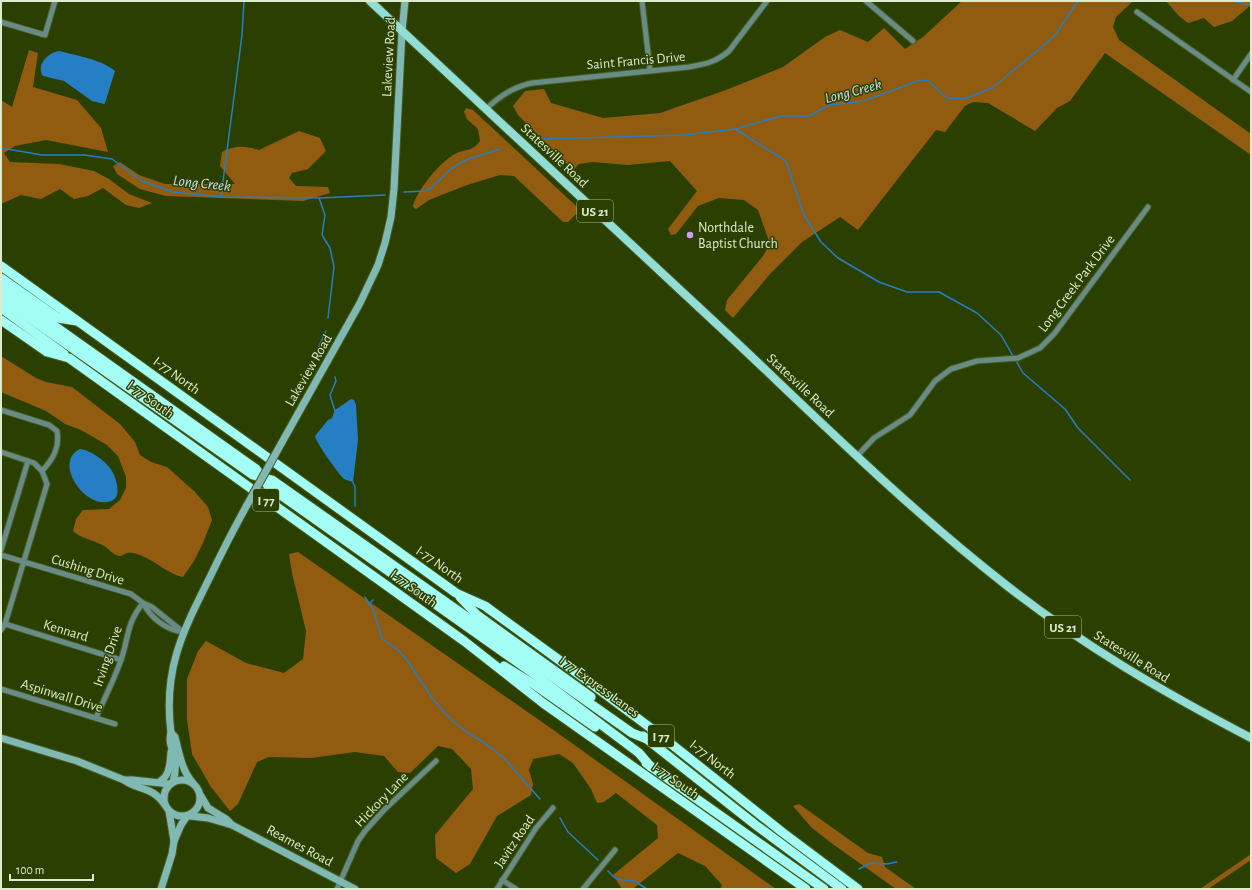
<svg xmlns="http://www.w3.org/2000/svg" width="1252" height="890" font-family="'Alegreya Sans',sans-serif">
<style>
.forest{fill:#915b10}
.water{fill:#267fc5}
.lines{fill:none;stroke-linecap:round;stroke-linejoin:round}
.stream{stroke:#267fc5;stroke-width:1.5}
.minor-casing{stroke:#475c21;stroke-width:7}
.secondary-casing{stroke:#475c21;stroke-width:9}
.primary-casing{stroke:#475c21;stroke-width:10}
.motorway-casing{stroke:#475c21;stroke-width:11}
.minor{stroke:#688b86;stroke-width:5}
.secondary{stroke:#80b9b3;stroke-width:7}
.primary{stroke:#92ddd5;stroke-width:8}
.motorway{stroke:#a3fdf4;stroke-width:9}
.secondary-bridge-casing{stroke:#475c21;stroke-width:9;stroke-linecap:butt}
.secondary-bridge{stroke:#80b9b3;stroke-width:7}
.poi-dot{fill:#d09dff;stroke:#2b4000;stroke-width:1.5}
.labels{text-anchor:middle;stroke-width:3;stroke-linejoin:round;paint-order:stroke}
.shield{fill:#2b4000;stroke:#a8b88f;stroke-width:1}
.shield-label{font-size:13px;font-weight:bold;fill:#ddeccc}
.street-label{font-size:14px;fill:#ddeccc;stroke:#2b4000}
.poi-label{font-size:14px;fill:#ddeccc;stroke:#2b4000;text-anchor:start}
.water-label{font-size:15px;font-style:italic;fill:#cce0f3;stroke:#2b4000}
</style>
<rect width="100%" height="100%" fill="#2b4000"/>
<g class="forest">
<path d="M962 1H1133L1116 17 1113 27 1119 40 1251 134V155L1105 53 1070 101 1057 108 1035 131 988 103 973 102 965 106 945 132 936 130 858 230 840 217 802 242 770 274 733 318 725 310 727 300 763 256 770 244 758 210 744 200 719 198 698 206 676 234 671 235 668 229 697 191 670 161 628 165 593 162 579 164 573 170 518 115 513 106 525 91 544 89 551 103 603 118 660 113 726 90 783 67 825 37 840 30 868 42 884 28 905 49 923 37Z"/>
<path d="M1166 1H1251V5L1232 21 1214 27 1204 18 1188 23 1179 16Z"/>
<path d="M29 50 38 53 33 87 77 100 101 128 108 152 46 140 15 146 4 153 10 162 59 164 94 171 109 179 129 194 152 203 139 208 126 205 103 188 88 196 74 199 60 189 41 199 21 195 1 204V100L12 107Z"/>
<path d="M466 108 473 110 575 205 579 211 568 222H563L514 176 500 175 467 185 429 200 416 209 413 207C415 192 441 161 455 154 466 148 471 153 480 141L478 129 467 119 464 112Z"/>
<path d="M299 131 320 138 326 151 308 169 292 173 289 178 296 186 328 187 330 193 303 201 166 196 140 189 117 174 113 166 120 162 139 175 165 184H235L220 166 222 152C236 145 244 146 259 150Z"/>
<path d="M1 356 36 378 46 382 72 387 120 424 135 442 140 455 151 462 167 467 194 491 208 507 212 520 203 543 194 561 183 577C170 575 155 561 142 556 138 554 132 552 127 553 124 554 122 556 119 556 113 555 108 548 104 546 94 540 82 539 73 531L76 519 83 510 109 509 120 500 126 488V477L118 456 107 445 81 430 65 424 46 411 1 392Z"/>
<path d="M298 552 552 729 776 889H720L722 885 705 866 678 853 634 888 622 889 613 875 658 838 657 825 616 793 604 802 597 803 591 789 573 763 559 754 533 759 529 770 533 784 531 795 497 816 470 864 456 873 436 858 435 835 473 789 471 769 452 749 438 746 410 773 398 772 384 756 355 752 311 758 269 757 257 762 238 804 230 811 211 787 192 754 187 720V679L198 651 206 641 246 663 284 673 303 659 306 631 292 573 289 554Z"/>
<path d="M799 804 868 853 882 857 885 867 916 889H896L834 845 812 828 793 806Z"/>
<path d="M1251 854V860L1208 889H1200Z"/>
</g>
<g class="water">
<path d="M59 51C75 55 103 60 115 71L105 103 104 104 92 101 64 81 43 76C36 65 47 53 59 51Z"/>
<path d="M351 399 354 400 356 405 358 440 353 482C350 481 346 480 344 479 338 473 316 443 315 436L328 420 332 418 335 410Z"/>
<path d="M80 449C90 450 104 460 110 468 116 476 123 497 111 501 86 511 52 462 80 449Z"/>
</g>
<g class="lines">
<g class="stream">
<path d="M1232 1 1251 5"/>
<path d="M735 129 786 161 804 215 821 242 838 258 879 282 907 292H939L977 313 1001 335 1013 356"/>
<path d="M541 139 684 135 735 129 781 116H809L829 105 864 101 920 80 928 81 947 98 964 99 992 88 1037 51 1055 35 1078 1"/>
<path d="M1 148 42 155H84L112 159 142 181 173 192 221 197 319 198 385 195"/>
<path d="M404 192 426 191 431 188 452 168 468 159 500 149"/>
<path d="M221 197 242 35 244 1"/>
<path d="M319 198 325 215 322 235 330 248 334 267 328 318"/>
<path d="M322 355 319 346 326 331"/>
<path d="M1015 359 1023 373 1065 409 1078 428 1130 480"/>
<path d="M335 377 336 381 330 395 335 411"/>
<path d="M352 480 355 487V506"/>
<path d="M365 597 374 611 382 639 397 649 407 660 433 699 444 712 455 723 468 733 483 742 504 758 540 799"/>
<path d="M369 604 373 600"/>
<path d="M560 818 568 832 598 860"/>
<path d="M859 869 871 863 887 864 897 862"/>
<path d="M608 871 615 878 622 880 634 881 647 889"/>
</g>
<defs>
<g id="minor">
<path d="M642 1 650 70"/>
<path d="M866 1 913 41"/>
<path d="M1137 12 1251 92"/>
<path d="M1 22 45 35 55 1"/>
<path d="M1233 80 1251 54"/>
<path d="M486 109C500 96 513 87 532 83L689 67C706 64 716 62 729 51L767 1"/>
<path d="M1 410 49 425 57 431C60 448 53 459 42 471"/>
<path d="M1 452 34 463 42 471 47 484 5 624 1 630"/>
<path d="M857 456 874 438 910 415 935 381 951 369 977 361 1018 358 1040 348 1054 334 1148 207"/>
<path d="M1 550 28 461"/>
<path d="M1 555 131 594 143 603 152 607 183 632"/>
<path d="M143 603C151 618 165 629 182 632"/>
<path d="M5 624 121 660"/>
<path d="M1 689 115 724"/>
<path d="M96 718C104 699 114 680 121 660 129 637 126 624 143 603"/>
<path d="M502 880 516 889"/>
<path d="M337 889 358 841 365 831 384 810 436 761"/>
<path d="M497 889 536 828 553 808"/>
<path d="M583 889 615 850"/>
</g>
<g id="secondary">
<path d="M281 444 360 303 378 265 385 243 391 217 394 189 402 31 405 1"/>
<path d="M171 733 175 737C179 753 182 771 193 783"/>
<path d="M1 738 77 761 124 780C140 791 152 786 165 805"/>
<circle cx="182" cy="798" r="18"/>
<path d="M125 780H132L170 784"/>
<path d="M159 782C170 776 170 764 171 752"/>
<path d="M173 782C175 775 176 767 175 759 173 750 168 742 171 733 163 670 182 633 209 579 221 554 233 530 247 505"/>
<path d="M201 796 208 808 226 819 232 825 355 889"/>
<path d="M169 811 174 841"/>
<path d="M190 816 208 818 232 825"/>
<path d="M161 889 172 854 174 841 181 825 187 816"/>
</g>
<path id="primary" d="M370 1C491 115 613 228 735 341 823 424 910 510 1006 585 1082 645 1165 693 1251 738"/>
<g id="motorway">
<path d="M1 266 456 593 485 606 581 676 660 735 782 832 858 889"/>
<path d="M1 278 58 318 77 321"/>
<path d="M1 288 256 469 268 486 530 671 639 753 651 767"/>
<path d="M1 298 253 475 272 480 632 733 647 739"/>
<path d="M1 308 64 354"/>
<path d="M1 320 47 352 69 358 464 641 543 703 806 889"/>
<path d="M460 597 477 615 591 697"/>
<path d="M504 666 535 685 595 727"/>
<path d="M643 736 757 826 842 889"/>
<path d="M646 763 824 889"/>
</g>
</defs>
<use href="#minor" class="minor-casing"/>
<use href="#secondary" class="secondary-casing"/>
<use href="#primary" class="primary-casing"/>
<use href="#motorway" class="motorway-casing"/>
<use href="#minor" class="minor"/>
<use href="#secondary" class="secondary"/>
<use href="#primary" class="primary"/>
<use href="#motorway" class="motorway"/>
<defs>
<path id="secondary-bridge" d="M247 505 281 444"/>
</defs>
<use href="#secondary-bridge" class="secondary-bridge-casing"/>
<use href="#secondary-bridge" class="secondary-bridge"/>
</g>
<circle class="poi-dot" cx="690" cy="235" r="4"/>
<g class="labels">
<g class="shield">
<rect x="577" y="200" width="36" height="22" rx="3"/>
<rect x="253" y="489" width="26" height="22" rx="3"/>
<rect x="1045" y="616" width="36" height="22" rx="3"/>
<rect x="648" y="725" width="26" height="22" rx="3"/>
</g>
<g class="shield-label">
<text x="595" y="216">US 21</text>
<text x="266" y="505">I 77</text>
<text x="1063" y="632">US 21</text>
<text x="661" y="741">I 77</text>
</g>
<g class="street-label">
<text transform="translate(388 57) rotate(-87)" y="5">Lakeview Road</text>
<text transform="translate(636 60) rotate(-5)" y="5">Saint Francis Drive</text>
<text transform="translate(555 155) rotate(43)" y="5">Statesville Road</text>
<text transform="translate(1076 283) rotate(-53)" y="5">Long Creek Park Drive</text>
<text transform="translate(308 370) rotate(-60)" y="5">Lakeview Road</text>
<text transform="translate(177 375) rotate(36)" y="5">I-77 North</text>
<text transform="translate(801 385) rotate(43)" y="5">Statesville Road</text>
<text transform="translate(151 399) rotate(36)" y="5">I-77 South</text>
<text transform="translate(440 564) rotate(35)" y="5">I-77 North</text>
<text transform="translate(88 569) rotate(17)" y="5">Cushing Drive</text>
<text transform="translate(414 588) rotate(36)" y="5">I-77 South</text>
<text transform="translate(66 630) rotate(17)" y="5">Kennard</text>
<text transform="translate(107 656) rotate(-71)" y="5">Irving Drive</text>
<text transform="translate(1132 656) rotate(32)" y="5">Statesville Road</text>
<text transform="translate(600 686) rotate(36)" y="5">I 77 Express Lanes</text>
<text transform="translate(62 695) rotate(17)" y="5">Aspinwall Drive</text>
<text transform="translate(713 759) rotate(38)" y="5">I-77 North</text>
<text transform="translate(676 780) rotate(35)" y="5">I-77 South</text>
<text transform="translate(381 799) rotate(-46)" y="5">Hickory Lane</text>
<text transform="translate(514 841) rotate(-56)" y="5">Javitz Road</text>
<text transform="translate(300 845) rotate(28)" y="5">Reames Road</text>
</g>
<g class="poi-label">
<text x="698" y="232">Northdale<tspan x="698" dy="16">Baptist Church</tspan></text>
</g>
<g class="water-label">
<text transform="translate(853 91) rotate(-15)" y="5">Long Creek</text>
<text transform="translate(202 183) rotate(6)" y="5">Long Creek</text>
</g>
</g>
<rect width="1252" height="890" fill="none" stroke="#ddeccc" stroke-width="4"/>
<path d="M10 874v6h83v-6" fill="none" stroke="#ddeccc" stroke-width="2"/>
<text x="16" y="874" font-size="12" fill="#ddeccc" stroke="#2b4000" stroke-width="3" paint-order="stroke">100 m</text>
</svg>
